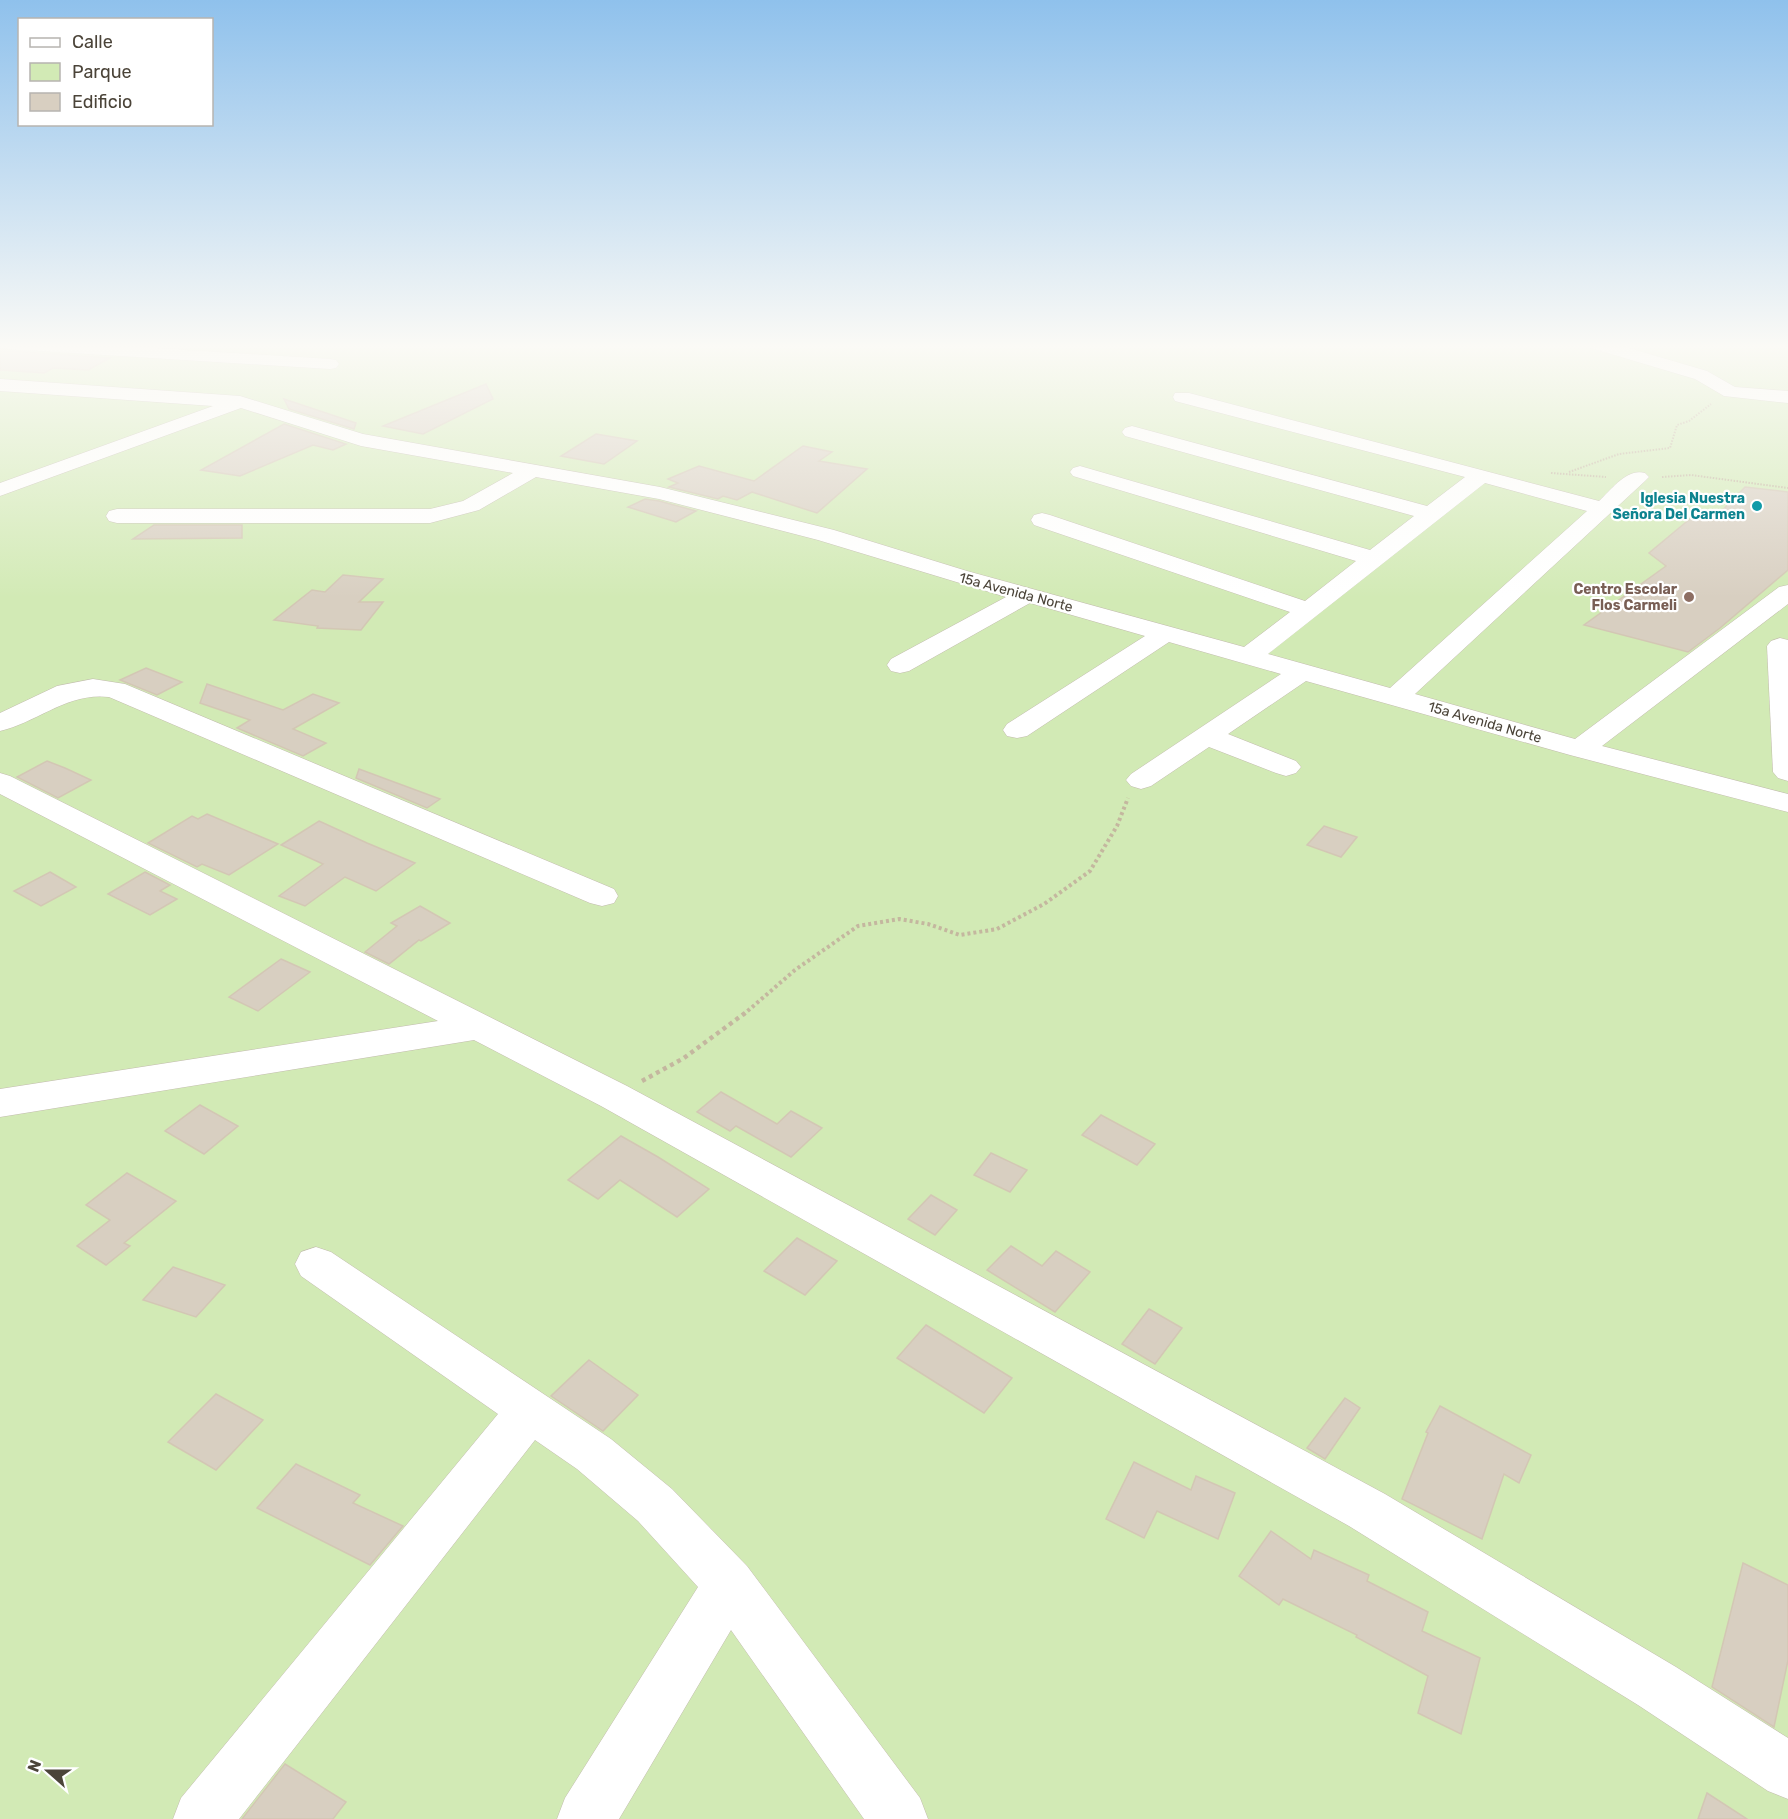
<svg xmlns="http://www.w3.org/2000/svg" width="1788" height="1819" font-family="Rubik,sans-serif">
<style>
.green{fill:#d2eab5}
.building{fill:#d8cfc1;stroke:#d3c7b4;stroke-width:1.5}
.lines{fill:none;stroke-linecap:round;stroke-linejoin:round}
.minor-casing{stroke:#c2bbae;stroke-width:1}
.path-far2{stroke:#c4b79f;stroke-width:2;stroke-dasharray:1.5 1.5;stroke-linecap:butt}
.path-far1{stroke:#c4b79f;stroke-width:4;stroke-dasharray:3 3;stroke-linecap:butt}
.path{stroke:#c4b79f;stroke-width:4.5;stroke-dasharray:4 4;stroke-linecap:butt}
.minor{fill:#fff;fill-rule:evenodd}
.culture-dot{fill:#0f9aa8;stroke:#fff;stroke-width:2}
.education-dot{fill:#8d6e63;stroke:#fff;stroke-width:2}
.labels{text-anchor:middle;stroke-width:4.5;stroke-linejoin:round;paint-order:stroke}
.far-culture-label{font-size:14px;font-weight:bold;fill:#0d838f;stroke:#fff;text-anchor:end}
.far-education-label{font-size:14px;font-weight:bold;fill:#785e54;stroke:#fff;text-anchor:end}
.far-street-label{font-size:14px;fill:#4b4439;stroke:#fff}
</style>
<rect width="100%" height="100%" fill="#f6f3ec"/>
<rect class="green" x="0" y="344" width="1788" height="1475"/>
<g class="building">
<path d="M0 348 9 351 110 358 88 370 53 368 44 373 0 370Z"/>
<path d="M486 384 493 399 423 434 383 426Z"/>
<path d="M284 399 356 423 354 429 289 409Z"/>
<path d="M284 424 346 444 333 450 313 445 240 476 201 470Z"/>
<path d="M596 434 637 441 604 464 561 456Z"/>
<path d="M803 446 832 452 819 461 867 469 817 513 752 492 737 500 723 496 718 499 669 487 678 483 668 479 699 466 754 481Z"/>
<path d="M1745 487 1788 492V570L1720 628 1688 652 1584 625 1666 566 1649 553 1691 518 1712 521Z"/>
<path d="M645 499 659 501 696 511 676 522 628 507Z"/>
<path d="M154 525H242V538L133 539Z"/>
<path d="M343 575 383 579 359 602H383L361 630 317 628 318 626 274 620 312 590 325 592Z"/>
<path d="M146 668 182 682 157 695 120 680Z"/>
<path d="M207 684 283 710 313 694 339 703 293 729 326 743 303 756 237 728 250 720 200 703Z"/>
<path d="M47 761 65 768 91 780 58 798 17 777Z"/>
<path d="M359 769 440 799 427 808 356 778Z"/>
<path d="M207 814 278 844 229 875 202 864 197 867 148 843 192 816 198 819Z"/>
<path d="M319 821 367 843 415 863 376 891 345 877 305 906 279 896 323 864 281 845Z"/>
<path d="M1324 826 1357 837 1341 857 1307 845Z"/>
<path d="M50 872 76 887 41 906 14 891Z"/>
<path d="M145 872 170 885 160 891 177 899 150 915 108 894Z"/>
<path d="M420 906 450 923 421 941 419 940 389 964 365 952 397 926 391 923Z"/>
<path d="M281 959 310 972 258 1011 229 997Z"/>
<path d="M721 1092 777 1124 791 1111 822 1128 791 1157 736 1126 730 1131 697 1112Z"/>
<path d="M200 1105 238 1126 204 1154 165 1131Z"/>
<path d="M1101 1115 1155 1144 1137 1165 1082 1135Z"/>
<path d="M621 1136 658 1157 709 1189 677 1217 620 1180 598 1199 568 1180Z"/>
<path d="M991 1153 1027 1170 1010 1192 974 1175Z"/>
<path d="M127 1173 176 1201 124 1243 130 1246 106 1265 77 1246 110 1220 86 1205Z"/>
<path d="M931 1195 957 1210 935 1235 908 1219Z"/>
<path d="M797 1238 837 1261 805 1295 764 1271Z"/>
<path d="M1011 1246 1042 1266 1056 1251 1090 1272 1055 1312 987 1270Z"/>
<path d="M173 1267 225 1285 196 1317 143 1300Z"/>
<path d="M1149 1309 1182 1328 1155 1364 1122 1344Z"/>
<path d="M926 1325 1012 1378 984 1413 897 1358Z"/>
<path d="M589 1360 638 1395 603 1431 551 1396Z"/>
<path d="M216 1394 263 1420 216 1470 168 1442Z"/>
<path d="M1345 1398 1360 1408 1325 1459 1307 1448Z"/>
<path d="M1440 1406 1531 1455 1519 1483 1504 1474 1482 1539 1402 1499 1428 1433 1426 1432Z"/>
<path d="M1134 1462 1191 1490 1196 1476 1235 1493 1218 1539 1157 1511 1144 1538 1106 1519Z"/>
<path d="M296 1464 360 1495 353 1503 403 1526 370 1565 257 1508Z"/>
<path d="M1271 1531 1311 1559 1314 1550 1369 1575 1367 1581 1428 1612 1422 1631 1480 1658 1461 1734 1418 1713 1428 1676 1356 1637 1357 1635 1283 1599 1279 1605 1239 1576Z"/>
<path d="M1743 1563 1788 1585V1660L1774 1727 1712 1687Z"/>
<path d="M285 1764 346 1802 333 1819H242Z"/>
<path d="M1707 1793 1747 1819H1698Z"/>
</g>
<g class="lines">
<defs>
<g id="minor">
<path d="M0 344H90L330 359 336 360 339 364 336 368 330 369 9 349 3 348Z"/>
<path d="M1588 344H1615L1707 371 1735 387 1788 391V403L1724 396 1695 379 1591 348Z"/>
<path d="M0 379 240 396 363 434 660 487 834 530 967 571 1244 647 1290 612 1034 525 1031 520 1034 515 1042 513 1050 515 1305 601 1356 561 1073 476 1070 472 1073 468 1080 466 1087 468 1370 550 1414 516 1125 436 1122 432 1125 428 1132 426 1427 506 1465 477 1175 401 1173 397 1175 393H1189L1599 501C1612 489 1627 468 1645 473L1649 477 1645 481 1415 694 1575 739 1779 587 1788 585V604L1602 746 1788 794V812L1570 755 1306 681 1228 734 1296 761 1301 767 1296 773 1286 776 1276 773 1209 747 1151 786 1141 789 1131 786 1126 780 1131 774 1281 674 1169 642 1027 736 1017 738 1007 736 1003 730 1007 724 1145 636 1030 603 909 671 900 673 891 671 887 665 891 659 1006 597 818 540 659 499 536 477 479 510 430 523H117L109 521 106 516 109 511 117 509H430L463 501 513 473 361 446 241 408 0 496V483L213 406 0 391ZM1485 483 1587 511 1390 688 1268 654Z"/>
<path d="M1780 638 1788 640V781L1778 778 1773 772 1767 646 1771 641Z"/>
<path d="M93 679 125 684 614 889 618 896 614 903 602 906 590 903 109 697C68 692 38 722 0 731V713L57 686Z"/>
<path d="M0 773 10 776 627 1086 1385 1494 1676 1667 1788 1738V1799L1768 1791 1638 1705 1349 1526 601 1106 474 1040 0 1117V1089L438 1021 0 794Z"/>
<path d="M316 1247 331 1252 611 1439 672 1489 747 1566 920 1798 928 1819H864L731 1630 619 1819H557L565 1798 698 1587 638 1521 577 1469 535 1440 239 1819H173L181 1798 498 1414 301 1276 295 1264 301 1252Z"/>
</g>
</defs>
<use href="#minor" class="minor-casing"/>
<g class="path-far2">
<path d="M1569 472 1619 454 1670 448 1677 425 1689 421 1711 404"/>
<path d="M1551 473 1606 477"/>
<path d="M1662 477 1691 475 1788 488"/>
</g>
<path class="path-far1" d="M743 1015 795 970 858 926 899 919 928 924 960 935 997 929 1044 904 1090 871 1117 826 1128 798"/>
<path class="path" d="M642 1081 684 1058 745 1013"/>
<use href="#minor" class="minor"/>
</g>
<linearGradient id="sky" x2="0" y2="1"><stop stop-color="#8fc1ec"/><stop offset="0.58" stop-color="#fbfaf6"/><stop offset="1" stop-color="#fbfaf6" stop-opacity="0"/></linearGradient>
<rect width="1788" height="598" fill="url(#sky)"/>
<circle class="culture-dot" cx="1757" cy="506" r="6"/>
<circle class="education-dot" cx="1689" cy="597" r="6"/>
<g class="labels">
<g class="far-culture-label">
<text x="1745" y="503">Iglesia Nuestra<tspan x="1745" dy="16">Señora Del Carmen</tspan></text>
</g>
<g class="far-education-label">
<text x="1677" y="594">Centro Escolar<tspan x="1677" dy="16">Flos Carmeli</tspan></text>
</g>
<g class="far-street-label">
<text transform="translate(1016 592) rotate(15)" y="5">15a Avenida Norte</text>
<text transform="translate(1485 722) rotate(16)" y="5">15a Avenida Norte</text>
</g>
</g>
<rect x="18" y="18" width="195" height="108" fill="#ffffff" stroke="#b7b4b0" stroke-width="1.5"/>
<rect x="30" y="38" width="30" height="9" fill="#ffffff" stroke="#b7b4b0" stroke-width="1.5"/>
<text x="72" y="48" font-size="18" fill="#4b4439">Calle</text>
<rect x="30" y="63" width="30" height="18" fill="#d2eab5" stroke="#b7b4b0" stroke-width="1.5"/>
<text x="72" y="78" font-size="18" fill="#4b4439">Parque</text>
<rect x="30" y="93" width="30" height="18" fill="#d8cfc1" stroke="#b7b4b0" stroke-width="1.5"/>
<text x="72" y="108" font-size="18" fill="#4b4439">Edificio</text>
<g transform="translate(48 1771) rotate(291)" stroke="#ffffff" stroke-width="4.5" paint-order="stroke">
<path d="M0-4.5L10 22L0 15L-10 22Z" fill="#4b4439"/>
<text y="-9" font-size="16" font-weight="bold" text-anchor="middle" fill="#4b4439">N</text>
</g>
</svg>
